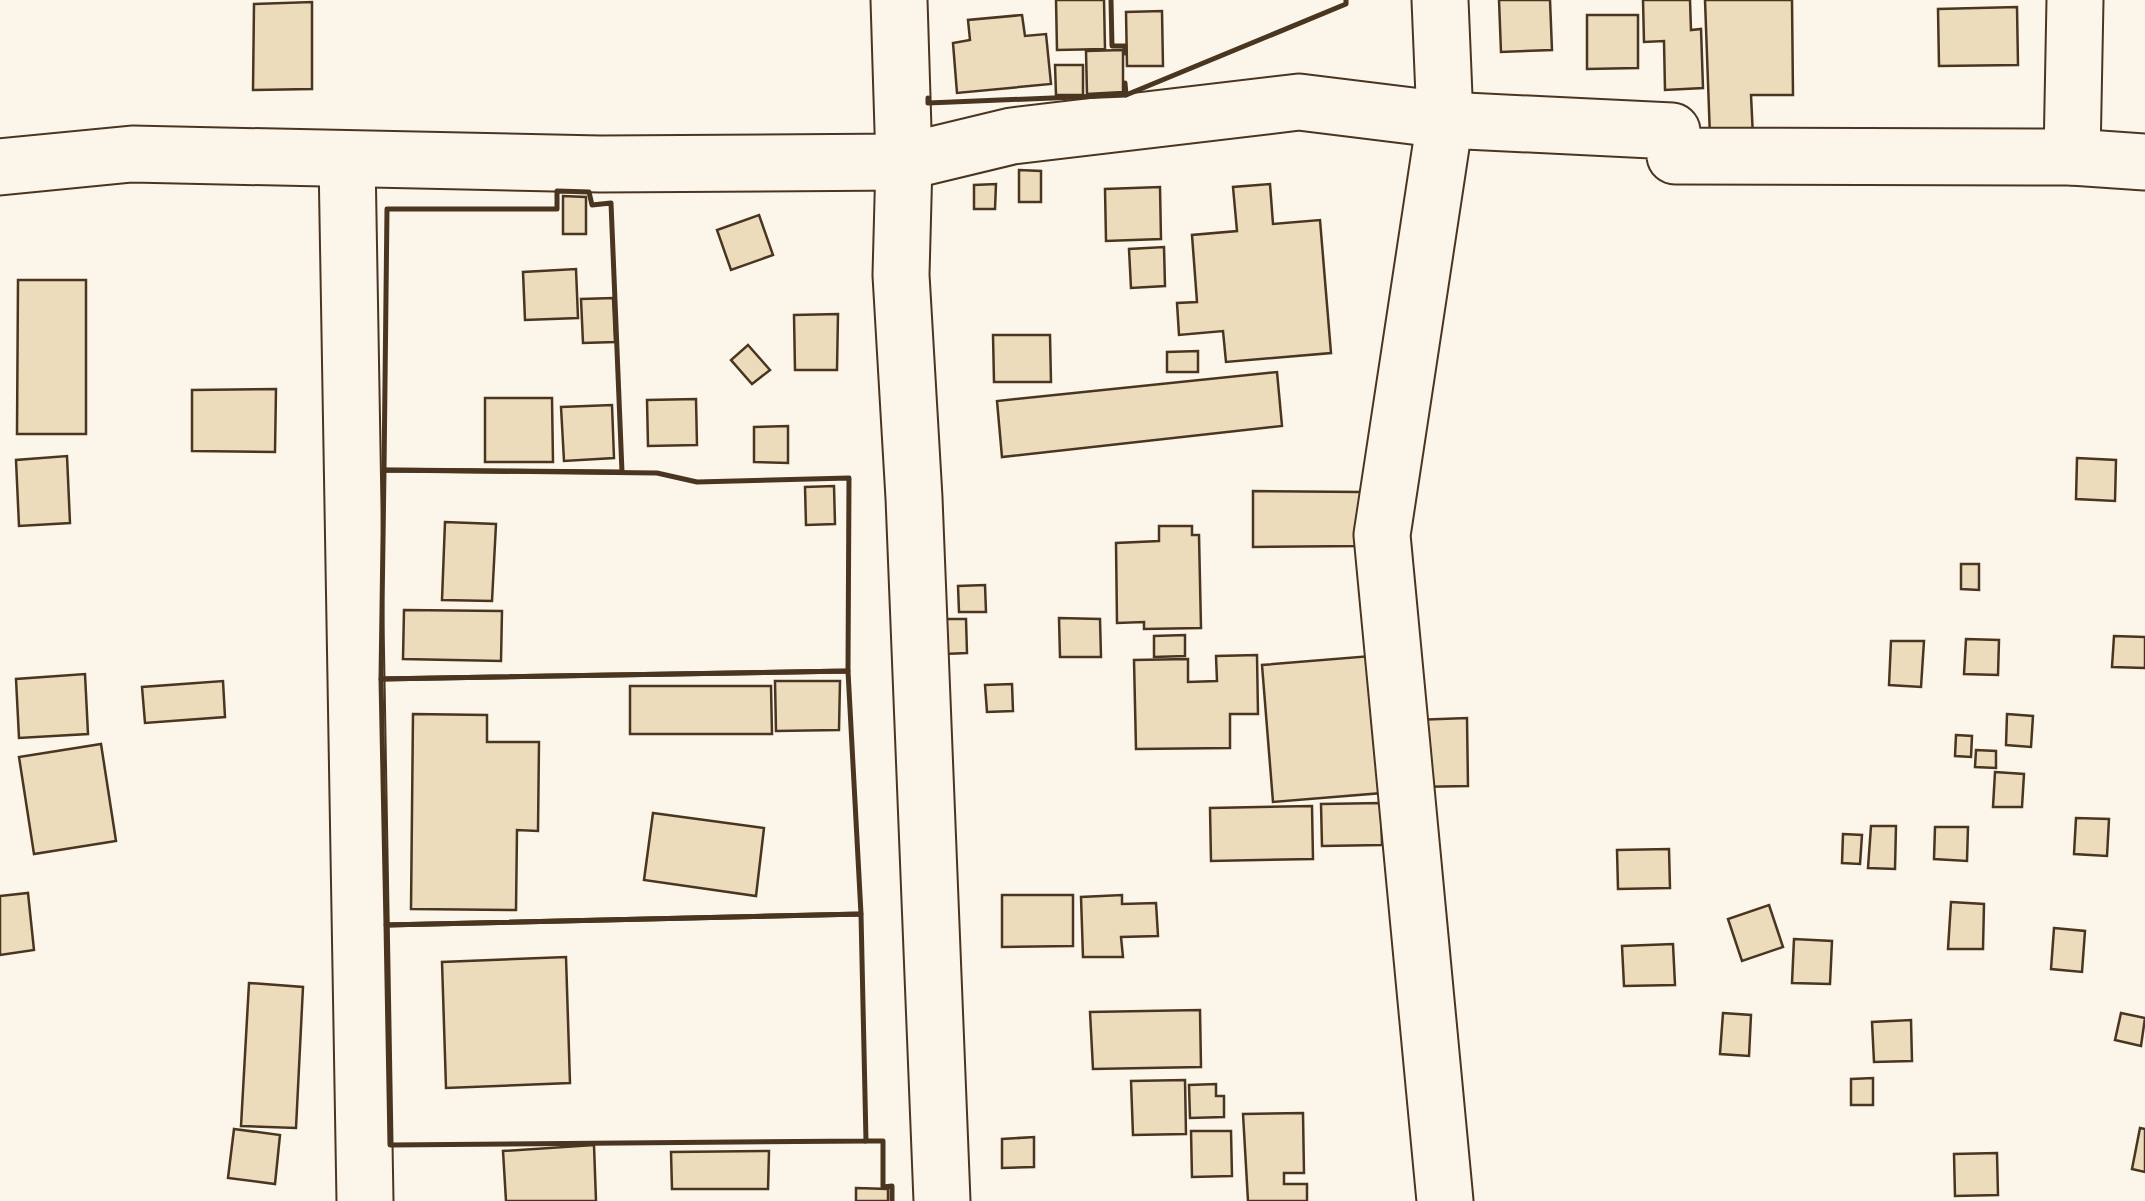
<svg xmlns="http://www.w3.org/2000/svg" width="2145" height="1201" font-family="Poppins,sans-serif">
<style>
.building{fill:#ecdcbc;stroke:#4a3520;stroke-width:2.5}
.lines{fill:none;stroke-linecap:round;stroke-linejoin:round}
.street-casing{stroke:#4a3520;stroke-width:59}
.street{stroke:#fbf6e9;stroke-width:55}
.wall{stroke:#4a3520;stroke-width:5}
</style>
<rect width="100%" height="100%" fill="#fbf6e9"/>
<g class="building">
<path d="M1056 0H1104L1105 49 1057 50Z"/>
<path d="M1499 0H1550L1552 50 1501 52Z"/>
<path d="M1643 0H1690L1691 30 1701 29 1703 88 1665 90 1664 41 1644 42Z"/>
<path d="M1705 0H1792L1793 95H1751L1753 137H1710Z"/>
<path d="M312 2V89L253 90 254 4Z"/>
<path d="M2017 7 2018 65 1939 66 1938 9Z"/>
<path d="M1162 11 1163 66H1127L1126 12Z"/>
<path d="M1022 15 1025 36 1046 34 1051 84 957 93 953 43 970 40 968 20Z"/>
<path d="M1587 15H1638V68L1587 69Z"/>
<path d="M1123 50V92L1087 94 1086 51Z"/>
<path d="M1055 65H1083V95H1056Z"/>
<path d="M1019 170 1041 171V202H1019Z"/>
<path d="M996 184 995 209H974V185Z"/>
<path d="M1270 184 1273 224 1320 220 1331 353 1226 362 1223 331 1179 335 1177 303 1197 302 1192 235 1237 231 1233 187Z"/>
<path d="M1160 187 1161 239 1106 241 1105 189Z"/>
<path d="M563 196 586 197V234H563Z"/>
<path d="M759 215 773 255 731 270 717 230Z"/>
<path d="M1164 247 1165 286 1131 288 1129 249Z"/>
<path d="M576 269 578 318 525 320 523 272Z"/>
<path d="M18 280H86V434H17Z"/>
<path d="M613 298 615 342 583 343 581 299Z"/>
<path d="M838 314 837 370H795L794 315Z"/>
<path d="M993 335H1050L1051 382H994Z"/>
<path d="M748 345 770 370 752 384 731 360Z"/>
<path d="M1198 351V372H1167V352Z"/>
<path d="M1277 372 1282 426 1002 457 997 401Z"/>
<path d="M276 389 275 452 192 451V390Z"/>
<path d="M485 398H552L553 462H485Z"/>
<path d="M696 399 697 445 648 446 647 400Z"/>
<path d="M612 405 614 458 564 461 561 407Z"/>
<path d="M788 426V463L754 462V427Z"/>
<path d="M67 456 70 523 19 526 16 460Z"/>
<path d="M2077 458 2116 460 2115 501 2076 499Z"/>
<path d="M834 486 835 524 806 525 805 487Z"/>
<path d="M1253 491 1362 492V546L1253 547Z"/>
<path d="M445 522 496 524 492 601 442 600Z"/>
<path d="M1159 526H1192V535H1199L1201 628 1144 629V622L1117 623 1116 543 1159 541Z"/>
<path d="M1961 564H1979V590L1961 589Z"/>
<path d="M985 585 986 612H959L958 586Z"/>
<path d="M404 610 502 611 501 661 403 659Z"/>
<path d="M1059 618 1100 619 1101 657H1060Z"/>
<path d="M943 619H966L967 653 944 654Z"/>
<path d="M1185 635V656L1154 657V636Z"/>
<path d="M2114 636 2145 637V668L2112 667Z"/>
<path d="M1966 639 1999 640 1998 675 1964 674Z"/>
<path d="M1891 641H1924L1921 687 1889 685Z"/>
<path d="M1257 655 1258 714H1230V748L1136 749 1134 660 1188 659V682L1217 681 1216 656Z"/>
<path d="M1371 656 1382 793 1273 802 1262 665Z"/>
<path d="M85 674 88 734 19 738 16 679Z"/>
<path d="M223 681 225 717 145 723 142 687Z"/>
<path d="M775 681H840L839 730 776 731Z"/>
<path d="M1012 684 1013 711 987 712 985 685Z"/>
<path d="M630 686H771L772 734H630Z"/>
<path d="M413 714 487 715V742H539L538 831 517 830 516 910 411 909Z"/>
<path d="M2007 714 2033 716 2031 747 2006 745Z"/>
<path d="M1467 718 1468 786 1415 787 1414 720Z"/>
<path d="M1956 735 1972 736 1971 757 1955 756Z"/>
<path d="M101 744 116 841 34 854 19 757Z"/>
<path d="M1976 750 1996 751V768L1975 767Z"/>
<path d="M1995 772 2024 774 2022 807H1993Z"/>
<path d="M1381 803 1382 845 1322 846 1321 804Z"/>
<path d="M1312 806 1313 859 1211 861 1210 808Z"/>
<path d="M653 813 764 828 756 896 644 880Z"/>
<path d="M2076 818 2109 819 2107 856 2074 854Z"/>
<path d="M1871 826H1896L1895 869 1868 868Z"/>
<path d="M1935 827H1968L1967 861 1934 859Z"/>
<path d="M1843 834 1862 835 1860 864 1842 863Z"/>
<path d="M1669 849 1670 888 1618 889 1617 850Z"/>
<path d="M28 893 34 950 0 955V896Z"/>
<path d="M1002 895H1073V946L1002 947Z"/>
<path d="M1122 895V904L1156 903 1158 936 1121 937 1123 957H1083L1081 897Z"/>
<path d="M1951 902 1984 904 1983 949H1948Z"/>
<path d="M1769 905 1783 947 1742 961 1728 919Z"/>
<path d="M2054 928 2085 931 2082 972 2051 969Z"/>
<path d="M1794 939 1832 941 1830 984 1792 983Z"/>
<path d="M1673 944 1675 985 1624 986 1622 946Z"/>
<path d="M566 957 570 1083 446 1088 442 962Z"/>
<path d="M249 983 303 987 296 1128 241 1126Z"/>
<path d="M1200 1010 1201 1067 1093 1069 1090 1012Z"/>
<path d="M1723 1013 1751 1015 1749 1056 1720 1054Z"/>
<path d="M2121 1013 2145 1018 2141 1046 2115 1040Z"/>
<path d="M1911 1020 1912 1061 1874 1062 1872 1022Z"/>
<path d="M1873 1078V1105H1851V1079Z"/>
<path d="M1185 1080 1186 1134 1133 1135 1131 1081Z"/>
<path d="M1216 1084V1096H1224V1117L1190 1118 1189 1085Z"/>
<path d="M1303 1113 1304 1173H1284V1184H1307V1201H1248L1243 1114Z"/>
<path d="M2140 1128 2145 1129V1172L2132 1169Z"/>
<path d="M234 1129 280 1135 275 1184 228 1178Z"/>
<path d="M1191 1131H1231L1232 1176 1192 1177Z"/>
<path d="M1034 1137V1167L1002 1168V1139Z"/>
<path d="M594 1145 596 1201H506L503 1151Z"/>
<path d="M769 1151 768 1189H672L671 1152Z"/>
<path d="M1997 1153 1998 1195 1955 1196 1954 1154Z"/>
<path d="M856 1188 888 1189V1201H856Z"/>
</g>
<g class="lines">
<defs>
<g id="street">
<path d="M899 0 904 162 901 275 914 498 942 1201"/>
<path d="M1440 0 1445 120 1382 535 1445 1201"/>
<path d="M2072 157 2075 0"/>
<path d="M347 159 365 1201"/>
<path d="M0 167 132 154 600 164 904 162 1012 136 1299 102 1445 120 1672 131 1675 156 2072 157 2145 162"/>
</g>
</defs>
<use href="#street" class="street-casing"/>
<use href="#street" class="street"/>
<g class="wall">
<path d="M1111 0 1112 46H1125V53"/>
<path d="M1125 93 1126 95 1346 4V0"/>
<path d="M928 98V103L1126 95 1125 83"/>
<path d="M557 191 589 192 592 205 611 203 622 472 384 470 387 209H557Z"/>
<path d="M384 470 657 473 697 482 849 478 848 671 381 679Z"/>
<path d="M848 671 861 914 386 925 381 679Z"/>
<path d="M861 914 866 1141 390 1145 386 925Z"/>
<path d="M865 1141H883V1187L892 1186V1201"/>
</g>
</g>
</svg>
